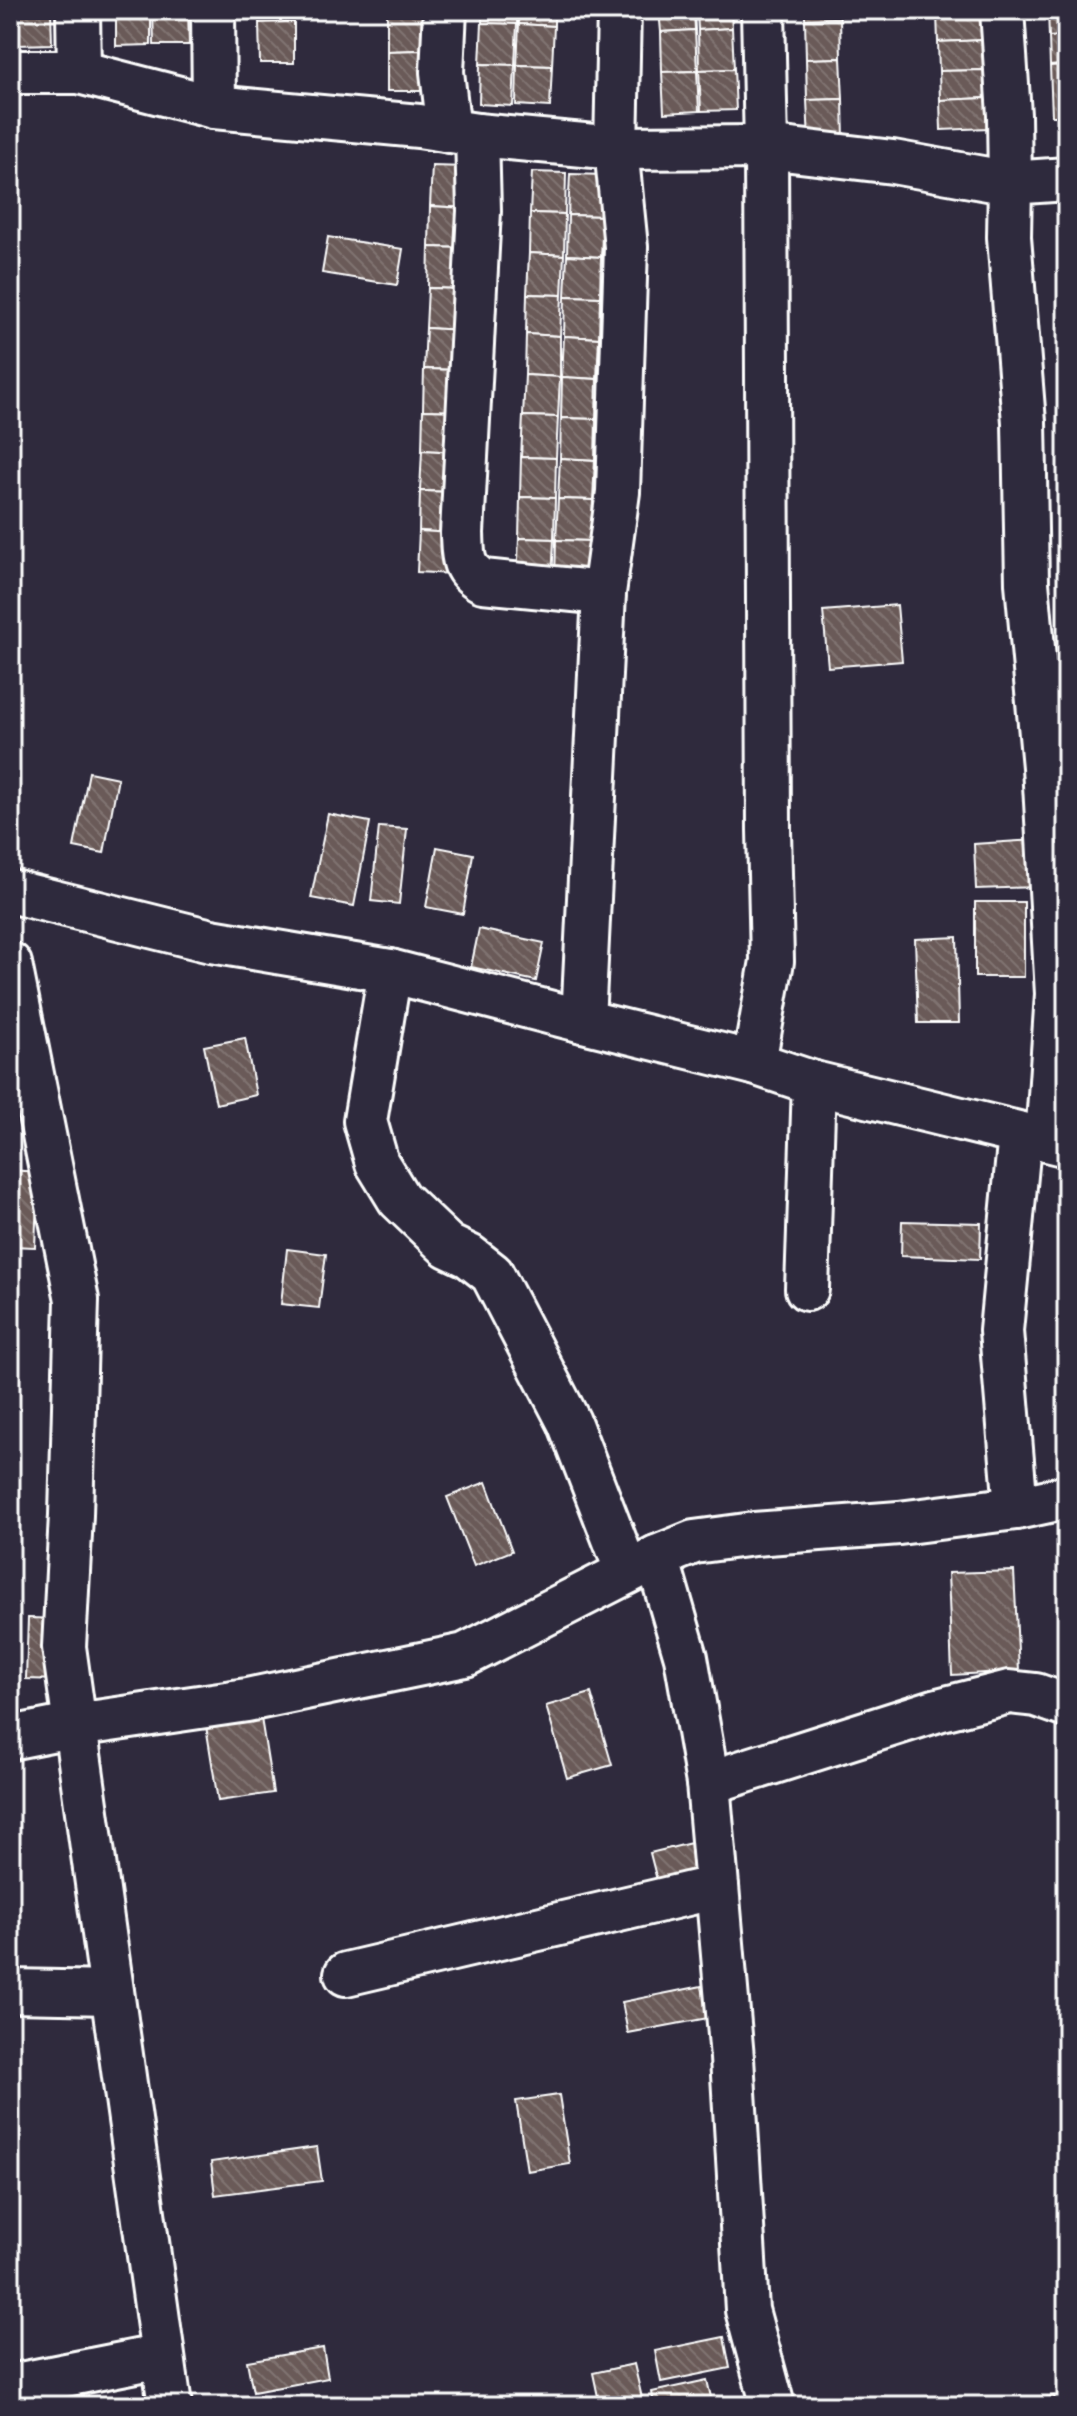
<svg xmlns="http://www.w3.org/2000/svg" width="1077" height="2416" font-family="'Architects Daughter',sans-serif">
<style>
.building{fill:url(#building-back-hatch);stroke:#fff;stroke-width:2}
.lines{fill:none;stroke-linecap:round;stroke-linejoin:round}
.street-casing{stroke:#fff;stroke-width:48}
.street{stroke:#2f2a3d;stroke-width:42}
</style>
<defs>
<pattern id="building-back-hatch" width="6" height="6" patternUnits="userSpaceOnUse" patternTransform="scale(2)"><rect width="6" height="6" fill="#6a5a58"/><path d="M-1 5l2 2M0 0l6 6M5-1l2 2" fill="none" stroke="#807371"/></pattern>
</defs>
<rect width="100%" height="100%" fill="#2f2a3d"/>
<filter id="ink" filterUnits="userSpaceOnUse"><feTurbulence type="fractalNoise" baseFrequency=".0125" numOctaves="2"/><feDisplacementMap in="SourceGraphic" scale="16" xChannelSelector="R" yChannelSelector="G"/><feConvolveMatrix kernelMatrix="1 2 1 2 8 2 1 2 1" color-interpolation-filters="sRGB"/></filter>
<g filter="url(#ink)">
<g class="building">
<path d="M16 10H51L52 44 17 45Z"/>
<path d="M116 10H151V45L116 46Z"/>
<path d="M153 10H188L189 45H154Z"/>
<path d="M259 10H294V22L259 23Z"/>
<path d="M387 10H422L421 50 387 51Z"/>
<path d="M482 10H517V24L482 23Z"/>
<path d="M519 10H554V26L519 24Z"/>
<path d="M659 10H694L695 30 661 32Z"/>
<path d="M697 10H731L732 28 698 30Z"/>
<path d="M805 10H839L840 18 805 19Z"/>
<path d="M937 10H983V11L937 13Z"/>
<path d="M1048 10H1067V36L1049 37Z"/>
<path d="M983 11 984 40 938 42 937 13Z"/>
<path d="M840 18 841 58 806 59 805 19Z"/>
<path d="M294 22V63H260L259 23Z"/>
<path d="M482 23 517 24 515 65 480 64Z"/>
<path d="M519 24 554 26 552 66 517 65Z"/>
<path d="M732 28 734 69 699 70 698 30Z"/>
<path d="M695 30 697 71 662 72 661 32Z"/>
<path d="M1067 36V65L1050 66 1049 37Z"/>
<path d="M984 40 985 70 939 71 938 42Z"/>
<path d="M421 50 422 91H387V51Z"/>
<path d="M841 58 843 99 807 100 806 59Z"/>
<path d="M480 64 515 65 513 106 479 104Z"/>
<path d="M517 65 552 66 550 107 516 105Z"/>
<path d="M1067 65V116H1052L1050 66Z"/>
<path d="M734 69 736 110 701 111 699 70Z"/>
<path d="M985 70 987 98 940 100 939 71Z"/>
<path d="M697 71 699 111 664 113 662 72Z"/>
<path d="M987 98 988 128 941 130 940 100Z"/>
<path d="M843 99 844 140 809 141 807 100Z"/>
<path d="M432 166 466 167 465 208 430 206Z"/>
<path d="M532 172 566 173 565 214 530 213Z"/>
<path d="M570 174 605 175 603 216 568 215Z"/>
<path d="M430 206 465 208 464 248 429 247Z"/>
<path d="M530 213 565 214 564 255 529 253Z"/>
<path d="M568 215 603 216 601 257 567 255Z"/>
<path d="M328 237 403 249 397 285 322 273Z"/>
<path d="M429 247 464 248 462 289 428 288Z"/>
<path d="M529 253 564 255 562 295 527 294Z"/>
<path d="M567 255 601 257 600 297 565 296Z"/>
<path d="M428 288 462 289 461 330 426 328Z"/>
<path d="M527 294 562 295 560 336 526 334Z"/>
<path d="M565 296 600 297 599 338 564 336Z"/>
<path d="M426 328 461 330 459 370 424 369Z"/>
<path d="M526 334 560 336V377L525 375Z"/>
<path d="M564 336 599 338 597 379 562 377Z"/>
<path d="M424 369 459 370 458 411 423 410Z"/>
<path d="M525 375 560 377 558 417 523 416Z"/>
<path d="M562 377 597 379 596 419 561 418Z"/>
<path d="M423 410 458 411 456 452 422 450Z"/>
<path d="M523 416 558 417 556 458 521 457Z"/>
<path d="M561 418 596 419 595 460 560 458Z"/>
<path d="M422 450 456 452 455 492 420 491Z"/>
<path d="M521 457 556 458 555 498 520 497Z"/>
<path d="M560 458 595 460 593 500 558 499Z"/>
<path d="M420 491 455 492 453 533 419 531Z"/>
<path d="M520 497 555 498 554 539 519 538Z"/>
<path d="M558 499 593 500 591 541 556 540Z"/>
<path d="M419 531 453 533 452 574 417 572Z"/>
<path d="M519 538 554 539 552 580 517 579Z"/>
<path d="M556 540 591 541 590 582 555 580Z"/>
<path d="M897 605 902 661 828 667 823 611Z"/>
<path d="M89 772 118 778 104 853 74 847Z"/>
<path d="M328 814 370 822 354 906 311 898Z"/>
<path d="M379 827 407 829 399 904 371 901Z"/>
<path d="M1036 840 1038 887 976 889 974 844Z"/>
<path d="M437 847 473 854 463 914 426 907Z"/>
<rect x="975" y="902" width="49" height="75"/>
<path d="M479 929 544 943 536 981 471 967Z"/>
<path d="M957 937 959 1023H918L915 939Z"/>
<path d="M245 1038 256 1095 216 1104 204 1046Z"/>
<path d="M10 1170 38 1172 35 1247 10 1246Z"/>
<path d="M902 1221 981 1223 980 1259 901 1256Z"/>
<path d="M287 1249 326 1254 319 1308 281 1304Z"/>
<path d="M486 1482 512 1551 474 1566 447 1497Z"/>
<path d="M1014 1571 1019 1671 952 1675 948 1573Z"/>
<path d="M28 1618 62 1619 60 1680 26 1679Z"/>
<path d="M591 1693 612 1765 567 1778 546 1706Z"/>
<path d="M261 1718 273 1793 218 1801 206 1726Z"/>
<path d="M691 1843 700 1877 659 1888 650 1853Z"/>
<path d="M702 1986 708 2018 628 2033 622 2002Z"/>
<path d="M559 2095 570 2164 527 2171 516 2101Z"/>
<path d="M317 2147 322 2181 215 2195 211 2162Z"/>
<path d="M724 2337 730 2368 661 2382 655 2351Z"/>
<path d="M323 2348 328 2378 253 2392 247 2361Z"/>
<path d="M634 2364 642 2398 600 2406 593 2373Z"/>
<path d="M707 2380 713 2406H654L652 2392Z"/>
<path d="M1054 2396 1057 2406H1011V2405Z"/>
</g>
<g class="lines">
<defs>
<g id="street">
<path d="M78 10 79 72"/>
<path d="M213 10 214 107"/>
<path d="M445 10 442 72 449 131"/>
<path d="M10 72H79L214 107 419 126 477 135 616 148 766 147 893 162 1010 183 1009 115 1002 10"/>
<path d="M477 135 479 211 462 533C463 556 461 569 483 581L604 593"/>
<path d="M10 891 211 941 390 971 583 1021 754 1063 814 1083 1067 1145"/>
<path d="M10 964 77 1300 71 1515 64 1647 170 2406"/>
<path d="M390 971 365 1121 377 1163 399 1199 448 1246 469 1256 492 1274 569 1422 627 1572"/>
<path d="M583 1021 604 593 618 492 626 247 616 148 619 10"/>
<path d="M754 1063 772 961 769 830 766 147 763 10"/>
<path d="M1047 1140 1057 994 1044 767 1027 583 1024 422 1009 237 1010 183 1067 179"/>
<path d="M807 1289 814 1083"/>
<path d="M1016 1508 1001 1331 1020 1134"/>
<path d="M657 1557 686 1657 708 1783 732 2058 747 2310 773 2406"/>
<path d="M10 1738 76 1725 247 1700 465 1655 657 1557 694 1542 754 1534 899 1523 1016 1508 1067 1497"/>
<path d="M708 1783 938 1710 1009 1692 1036 1695 1067 1706"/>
<path d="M346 1974 717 1887"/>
<path d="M10 1991 112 1993"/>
<path d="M10 2386 162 2356"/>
</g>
</defs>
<use href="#street" class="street-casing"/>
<use href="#street" class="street"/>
</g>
</g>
<rect width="1077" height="2416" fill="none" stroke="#2f2a3d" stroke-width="40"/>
<rect x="20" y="20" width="1037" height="2376" fill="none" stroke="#fff" stroke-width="3" filter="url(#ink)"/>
</svg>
